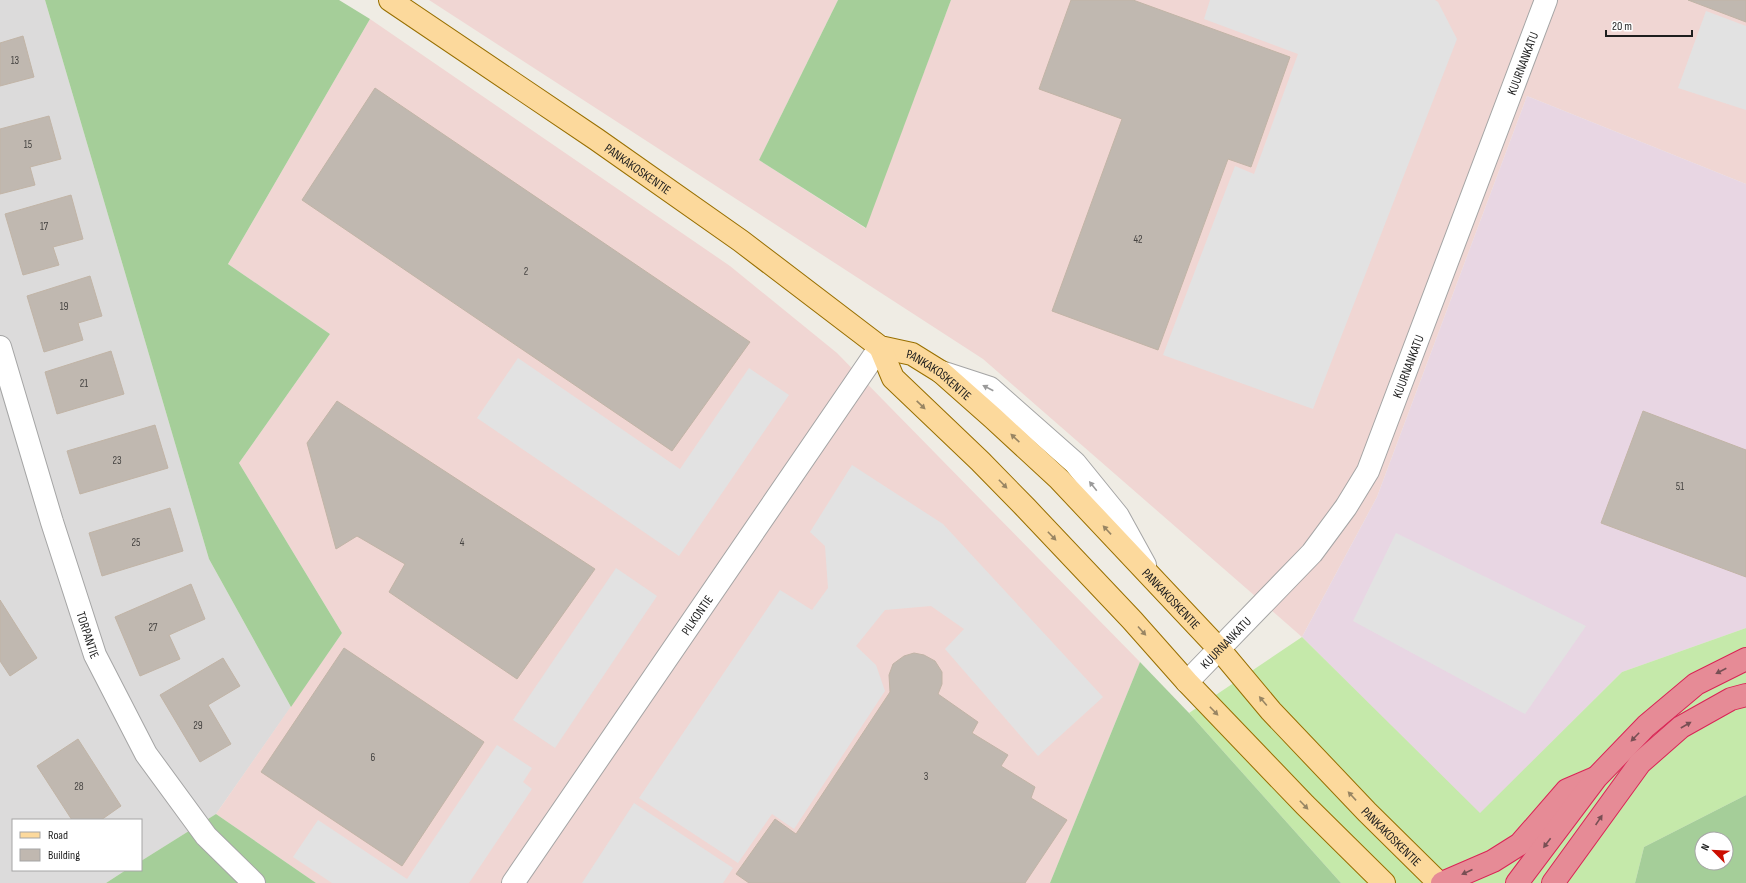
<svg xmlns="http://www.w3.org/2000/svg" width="1746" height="883" font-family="'Sofia Sans Condensed',sans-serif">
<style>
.residential{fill:#dcdbdb}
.commercial{fill:#f0d6d3}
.industrial{fill:#e8d6e3}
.grass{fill:#c5e9aa}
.forest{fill:#a5ce99;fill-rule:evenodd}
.parking{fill:#e2e2e2}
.building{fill:#c0b8b0;stroke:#c1b4a6}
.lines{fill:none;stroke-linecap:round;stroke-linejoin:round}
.minor-casing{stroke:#a5a5a5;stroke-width:24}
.major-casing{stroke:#986f00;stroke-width:24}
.highway-casing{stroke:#da2456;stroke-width:24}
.minor{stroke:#fff;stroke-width:22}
.major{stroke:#fcd99c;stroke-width:22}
.highway{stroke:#e68b96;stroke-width:22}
.oneway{fill:#9a9a9a}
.oneway2{fill:#988563}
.oneway3{fill:#784f54}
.labels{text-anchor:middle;stroke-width:3;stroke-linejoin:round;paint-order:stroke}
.number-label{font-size:11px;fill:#464442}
.street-label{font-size:13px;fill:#1e1e1e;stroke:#fff}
</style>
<rect width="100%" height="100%" fill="#efece4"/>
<path class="residential" d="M0 0H45L209 559 291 707 216 814 141 861V820H13V870H126L106 883H0Z"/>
<g class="commercial">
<path d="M429 0H838L759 160 865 228 951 0H1746V184L1527 96 1377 497 1302 637 983 359Z"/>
<path d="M370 19 730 266 837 353 1140 662 1050 883H316L216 814 342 633 239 463 330 334 228 264Z"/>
</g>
<path class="industrial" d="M1527 96 1746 184V628L1622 672 1480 814 1302 637 1377 497Z"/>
<path class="grass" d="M1746 628V795L1644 847 1635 883H1341L1189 713 1302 637 1480 813 1622 672Z"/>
<g class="forest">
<path d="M45 0H339L370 19 228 264 330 334 239 463 342 633 291 707 209 559Z"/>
<path d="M838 0H951L866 228 759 160Z"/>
<path d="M1140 662 1189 713 1341 883H1050Z"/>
<path d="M1746 795V883H1635L1644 847ZM1702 839H1726V863H1702Z"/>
<path d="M216 814 316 883H106L126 870H141V861Z"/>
</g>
<g class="parking">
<path d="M1210 0H1435L1438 2 1457 39 1313 409 1163 355 1235 166 1254 174 1298 54 1204 19Z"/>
<path d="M1706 11 1746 26V110L1678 88Z"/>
<path d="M518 358 680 469 749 368 789 395 679 556 477 418Z"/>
<path d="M852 465 943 524 1103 697 1038 756 945 649 964 629 931 606 885 610 856 646 876 665 885 691 794 829 772 814 738 863 639 798 780 590 812 610 828 588 825 546 810 532Z"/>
<path d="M1396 533 1586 626 1525 714 1353 621Z"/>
<path d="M616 568 657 596 555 748 513 720Z"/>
<path d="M497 745 532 768 523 782 532 789 469 883H332L293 857 318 820 407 879Z"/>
<path d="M634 803 733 868 723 883H582Z"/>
</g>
<g class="building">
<path d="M1071 0H1133L1290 57 1251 167 1228 159 1158 350 1052 311 1122 119 1039 89Z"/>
<path d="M1688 0H1746V22Z"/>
<path d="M23 36 34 77 0 86V43Z"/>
<path d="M375 88 750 342 672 451 302 200Z"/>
<path d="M49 116 61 159 30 167 35 185 0 194V129Z"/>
<path d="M71 195 83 239 53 247 59 265 23 275 5 214Z"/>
<path d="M90 276 102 316 78 323 83 340 44 352 27 296Z"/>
<path d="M111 351 124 394 57 414 45 372Z"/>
<path d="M337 401 595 569 517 679 389 592 405 564 357 536 336 549 307 443Z"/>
<path d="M1643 411 1746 450V577L1601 523Z"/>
<path d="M155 425 168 468 80 494 67 451Z"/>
<path d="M170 508 183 551 102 576 89 533Z"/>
<path d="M191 584 205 619 169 635 180 659 140 676 115 617Z"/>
<path d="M0 600 37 658 10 676 0 661Z"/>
<path d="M344 648 484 742 402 866 261 772Z"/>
<path d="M914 653 924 655 935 661 942 672V684L938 694 978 722 972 733 1008 755 1001 766 1035 787 1031 798 1067 820 1025 883H749L736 874 775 819 796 834 890 692 889 675 893 664 904 656Z"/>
<path d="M223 658 240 686 208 705 231 744 200 762 160 695Z"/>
<path d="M78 739 121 806 101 820H72L37 766Z"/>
</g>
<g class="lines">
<defs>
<g id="minor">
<path id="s1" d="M0 347 52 522 95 655 146 754 206 836 254 883"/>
<path d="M941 372 990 388 1075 463 1118 516 1145 565"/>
<path id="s2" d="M1187 682 1312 553 1346 507 1368 471 1546 0"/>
<path id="s3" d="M513 883 880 347"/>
</g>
<g id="major">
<path id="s4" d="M390 0 596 139 741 241 880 347 912 354 941 372 993 418 1059 479 1220 650 1271 711 1367 812 1439 883"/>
<path d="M880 347 893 378 980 461 1026 508 1132 620 1187 682 1305 805 1384 883"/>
</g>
<g id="highway">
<path d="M1442 883 1493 861 1520 844 1567 790 1595 778"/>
<path d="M1517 883 1596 778 1646 726 1696 684 1746 659"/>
<path d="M1553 883 1640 763 1681 727 1731 699 1746 695"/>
</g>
</defs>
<use href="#minor" class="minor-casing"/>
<use href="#major" class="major-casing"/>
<use href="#highway" class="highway-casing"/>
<use href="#minor" class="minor"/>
<use href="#major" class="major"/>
<use href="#highway" class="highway"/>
</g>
<defs><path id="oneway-solid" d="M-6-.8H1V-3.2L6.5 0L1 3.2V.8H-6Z"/></defs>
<g class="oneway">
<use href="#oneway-solid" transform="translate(988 388) rotate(-153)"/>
<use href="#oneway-solid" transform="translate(1093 486) rotate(-129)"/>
</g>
<g class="oneway2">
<use href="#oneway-solid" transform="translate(921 405) rotate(44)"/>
<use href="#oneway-solid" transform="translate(1015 438) rotate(-137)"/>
<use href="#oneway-solid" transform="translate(1003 484) rotate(46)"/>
<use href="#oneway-solid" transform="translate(1107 530) rotate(-133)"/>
<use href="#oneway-solid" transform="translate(1052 536) rotate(46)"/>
<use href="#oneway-solid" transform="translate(1142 631) rotate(48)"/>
<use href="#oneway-solid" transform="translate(1263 701) rotate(-130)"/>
<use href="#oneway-solid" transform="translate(1214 711) rotate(46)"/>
<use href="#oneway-solid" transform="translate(1352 796) rotate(-133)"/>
<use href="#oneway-solid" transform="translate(1304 805) rotate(46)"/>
</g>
<g class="oneway3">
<use href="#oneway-solid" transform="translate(1721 671) rotate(153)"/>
<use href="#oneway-solid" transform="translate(1686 725) rotate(-30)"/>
<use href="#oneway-solid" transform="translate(1635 737) rotate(134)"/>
<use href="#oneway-solid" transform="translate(1599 820) rotate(-56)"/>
<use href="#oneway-solid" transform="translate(1547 843) rotate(127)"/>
<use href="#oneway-solid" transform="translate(1467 872) rotate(156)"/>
</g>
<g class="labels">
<g class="number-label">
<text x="15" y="64">13</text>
<text x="28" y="148">15</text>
<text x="44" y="230">17</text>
<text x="1138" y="243">42</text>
<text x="526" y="275">2</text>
<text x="64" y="310">19</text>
<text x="84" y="387">21</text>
<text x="117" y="464">23</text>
<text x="1680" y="490">51</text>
<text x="136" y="546">25</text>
<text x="462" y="546">4</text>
<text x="153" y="631">27</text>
<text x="198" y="729">29</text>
<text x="373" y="761">6</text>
<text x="926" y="780">3</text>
<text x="79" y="790">28</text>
</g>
<g class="street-label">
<text dy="5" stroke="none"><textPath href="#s2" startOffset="715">KUURNANKATU</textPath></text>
<text dy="5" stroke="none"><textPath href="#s4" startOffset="300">PANKAKOSKENTIE</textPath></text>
<text dy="5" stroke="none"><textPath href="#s2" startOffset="391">KUURNANKATU</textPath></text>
<text dy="5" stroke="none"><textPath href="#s4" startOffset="667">PANKAKOSKENTIE</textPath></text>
<text dy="5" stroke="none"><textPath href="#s4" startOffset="991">PANKAKOSKENTIE</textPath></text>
<text dy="5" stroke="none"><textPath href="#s3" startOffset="325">PILKONTIE</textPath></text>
<text dy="5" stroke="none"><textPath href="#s1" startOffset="301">TORPANTIE</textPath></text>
<text dy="5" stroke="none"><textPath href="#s2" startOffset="55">KUURNANKATU</textPath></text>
<text dy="5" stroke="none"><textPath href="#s4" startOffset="1315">PANKAKOSKENTIE</textPath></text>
</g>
</g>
<rect x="12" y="819" width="130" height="52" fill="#ffffff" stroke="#a5a5a5"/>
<rect x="20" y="832" width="20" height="6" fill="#fcd99c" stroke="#a5a5a5"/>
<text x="48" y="839" font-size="12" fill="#1e1e1e">Road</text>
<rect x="20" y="849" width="20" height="12" fill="#c0b8b0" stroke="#a5a5a5"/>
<text x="48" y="859" font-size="12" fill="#1e1e1e">Building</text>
<g transform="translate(1714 851) rotate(294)"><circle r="19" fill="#ffffff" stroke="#a5a5a5"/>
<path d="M0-3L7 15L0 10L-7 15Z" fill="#cb0e00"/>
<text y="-6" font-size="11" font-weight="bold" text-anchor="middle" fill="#1e1e1e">N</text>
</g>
<path d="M1606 30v6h86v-6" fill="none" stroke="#1e1e1e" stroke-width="2"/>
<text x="1612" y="30" font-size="12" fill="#1e1e1e" stroke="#ffffff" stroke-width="3" paint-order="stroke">20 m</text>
</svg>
